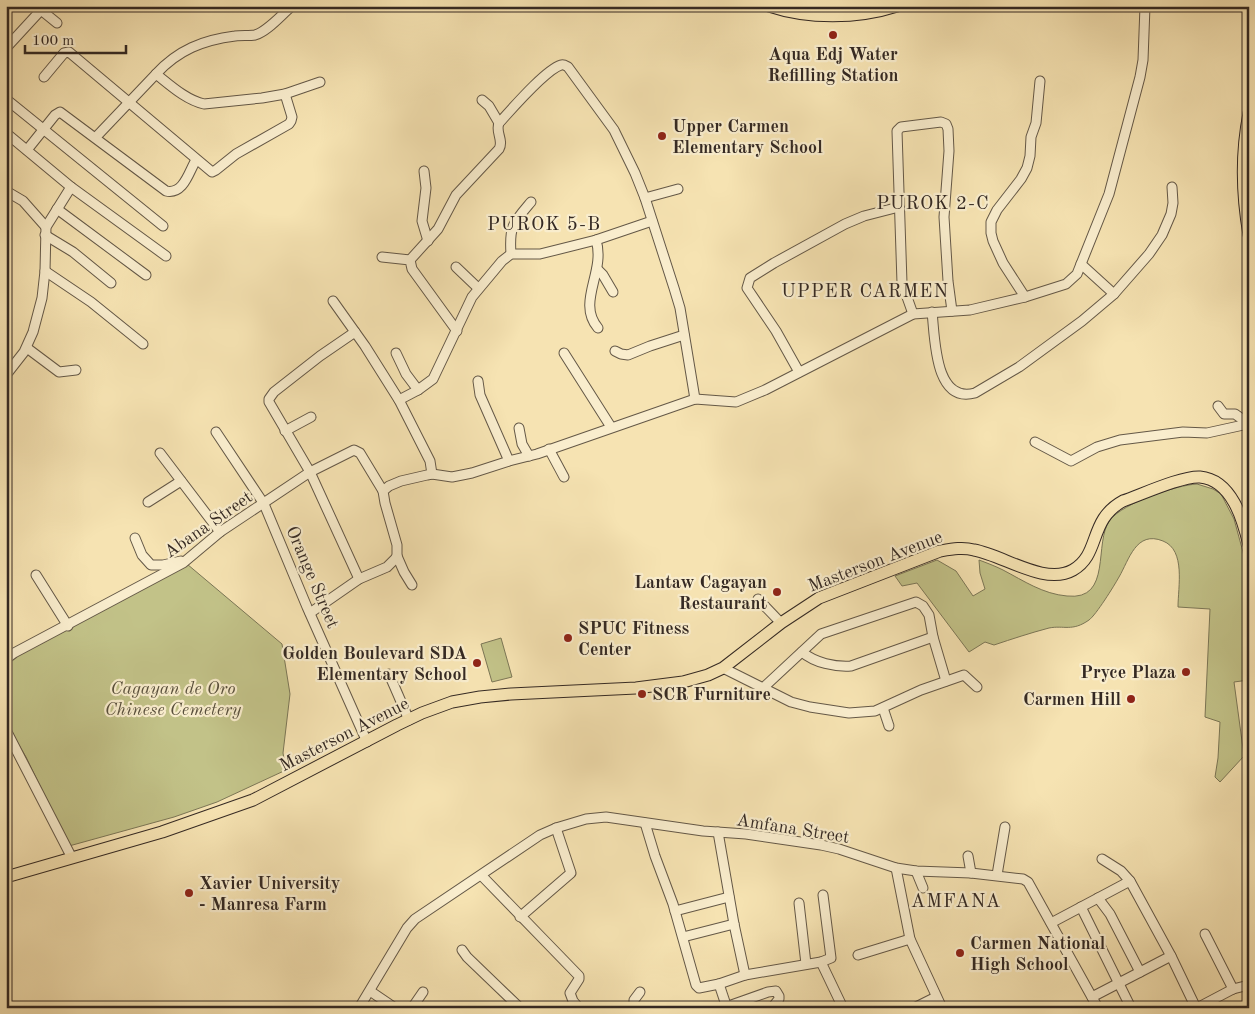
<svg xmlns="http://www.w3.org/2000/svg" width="1255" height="1014" font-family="'Old Standard TT',serif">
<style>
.green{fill:#c2c288;stroke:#7b7656}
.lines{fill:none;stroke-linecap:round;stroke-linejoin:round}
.minor-casing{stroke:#645847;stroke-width:11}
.major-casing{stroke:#342923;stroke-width:13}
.minor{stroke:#f9edcd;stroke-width:9}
.major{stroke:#f6e3b2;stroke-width:11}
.poi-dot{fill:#8f2418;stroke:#f9edcd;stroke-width:2}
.labels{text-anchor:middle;stroke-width:4.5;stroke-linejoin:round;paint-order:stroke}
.poi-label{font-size:18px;font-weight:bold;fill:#342923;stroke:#f9edcd;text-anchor:start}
.street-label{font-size:18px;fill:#342923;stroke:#f9edcd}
.park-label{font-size:18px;font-style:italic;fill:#584f3c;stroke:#f9edcd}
.neighbourhood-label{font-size:19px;letter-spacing:1px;fill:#342923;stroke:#f9edcd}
</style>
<rect width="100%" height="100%" fill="#f6e3b2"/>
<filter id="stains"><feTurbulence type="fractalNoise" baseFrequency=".004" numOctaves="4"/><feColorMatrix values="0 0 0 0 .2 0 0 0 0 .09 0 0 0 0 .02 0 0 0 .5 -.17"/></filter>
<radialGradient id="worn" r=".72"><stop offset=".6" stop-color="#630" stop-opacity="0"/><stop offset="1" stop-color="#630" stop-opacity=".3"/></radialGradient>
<g class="green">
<path d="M1197 484 1213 489 1221 494 1234 519 1243 552 1249 580V680L1234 682 1244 756 1220 782 1215 777 1218 758 1220 722 1205 717 1210 609 1178 607C1178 587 1186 550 1163 541 1136 530 1129 560 1119 577 1114 586 1096 615 1089 620 1072 632 1064 625 1049 628 1030 633 1012 639 994 645L985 642 969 652 917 583 902 586 895 576 937 560 956 571 973 596 985 589 980 573 979 560C987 563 995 566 1003 570 1024 581 1043 594 1067 596 1113 601 1093 542 1110 520 1123 503 1177 485 1197 484Z"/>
<path d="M187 564 282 644 290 694 283 753 286 770 217 802 174 817 69 846 26 757 6 723V661Z"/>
<path d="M501 638 512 677 492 682 481 644Z"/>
</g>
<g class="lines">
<defs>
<g id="minor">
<path d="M6 48 41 10 57 23"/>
<path d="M156 74C178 50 203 40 235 36 241 35 249 36 255 35 268 31 281 15 292 6"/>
<path d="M44 77 64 53 69 52 212 172 216 170 236 154 289 124 291 121 292 117 285 94"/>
<path d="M6 99 163 226"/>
<path d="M482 100 489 106 499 123"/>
<path d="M6 133 71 187 166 256"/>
<path d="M96 137 156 74C170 85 186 100 204 104L262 98 285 94 320 82"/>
<path d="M27 150 55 115 60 112 166 191C184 195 189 171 196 160"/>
<path d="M424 171 426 188 422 221 428 241"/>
<path d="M6 191 23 201 46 227"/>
<path d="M645 198 678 189"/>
<path d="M57 209 146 275"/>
<path d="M45 235 73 252 111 283"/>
<path d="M596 240C606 272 576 302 598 328"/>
<path d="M511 254C509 226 513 223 531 202"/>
<path d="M382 257 410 260 412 269 457 331"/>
<path d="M410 260 438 229 456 195 499 149C504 140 495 132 499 123 511 110 545 70 561 65 564 64 566 66 568 67L614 130 635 173 645 198 674 288 680 308 695 399"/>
<path d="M1081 264 1114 294"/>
<path d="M456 267 478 288"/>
<path d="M597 269 603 275 613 292"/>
<path d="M45 271 91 302 143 344"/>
<path d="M1025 297 1003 263 993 241 991 233V222L997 210 1021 179 1027 168 1030 156 1031 137 1036 123 1040 81"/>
<path d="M333 301 365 346 399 400 430 461 432 474"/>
<path d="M932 312C935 337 934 404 975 393L1019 367 1082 321 1114 294 1149 254 1162 235 1171 214 1173 203 1172 187"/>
<path d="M913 314 902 283 897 131 901 127 941 122 946 124 948 129 949 151 944 217 948 281 952 311"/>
<path d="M355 332 320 356 274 392 269 399V402L310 472 359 579"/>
<path d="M27 348 59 372 76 370"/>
<path d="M615 351 621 354 628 355 650 346 684 335"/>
<path d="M396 353 406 374 418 390"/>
<path d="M564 353 611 427"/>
<path d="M799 372 776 331 747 288 750 278 774 263 845 224 864 216 899 207"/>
<path d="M6 375 24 352 33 332 42 298 45 271 46 227 71 187"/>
<path d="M478 381 480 395 509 461"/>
<path d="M399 400 418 390 433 379 472 297 502 261 511 254H540L596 240 652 221"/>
<path d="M1218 406 1224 414H1235L1249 424"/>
<path d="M519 428 522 444 529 456"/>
<path d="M285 431 311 417"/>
<path d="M216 432 264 504 307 607 367 742"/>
<path d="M1035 442 1071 461 1097 447 1120 440 1183 432 1207 433 1248 424"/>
<path d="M549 449 564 477"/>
<path d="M160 453 220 532"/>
<path d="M148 502 181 481"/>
<path d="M135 538 142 555 151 565H163L181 561"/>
<path d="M397 556 404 572 412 585"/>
<path d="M36 575 68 626"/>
<path d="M758 599 781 623"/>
<path d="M310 613 359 579 387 567 395 559 397 556V545L385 503 383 491 389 486 401 481 427 475 432 474 452 477 472 473 509 461 537 454 695 399 736 402 765 390 913 314 970 310 1025 297 1066 284 1077 274 1109 194 1140 77 1143 60 1145 6"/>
<path d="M802 652C815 663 835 667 851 666L933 637"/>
<path d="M6 659 14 653 183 563 220 532 310 472 354 450 360 453 383 491"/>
<path d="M723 668 791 702 810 707 849 713 875 711 921 690 964 675 977 687"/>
<path d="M389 674 409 720"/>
<path d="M763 688 821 634 916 602 923 606 929 615 933 637 946 681"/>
<path d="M883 708 889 726"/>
<path d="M6 730 72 858"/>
<path d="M645 823 655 856 673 904 696 985 699 988 719 984 745 975 821 962 831 958 823 895"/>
<path d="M718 832 734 924 745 975"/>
<path d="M968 856 971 873"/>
<path d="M1102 859 1121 871 1130 881 1171 956 1196 1008"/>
<path d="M896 868 910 939 942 1008"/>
<path d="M916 871 923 888"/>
<path d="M997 875 1005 827"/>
<path d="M482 876 579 976V979L570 993 573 1001 579 1008"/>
<path d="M1098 898 1110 914 1140 972"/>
<path d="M799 903 806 964"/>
<path d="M1081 907 1131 1008"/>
<path d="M675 911 729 897"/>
<path d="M520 917 571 873 556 828"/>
<path d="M1051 923 1130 881"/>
<path d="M1205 934 1233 989"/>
<path d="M683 937 734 924"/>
<path d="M462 950 467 957 520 1008"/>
<path d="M858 955 910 939"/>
<path d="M821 962 843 1008"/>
<path d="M719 984 727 1008"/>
<path d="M370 991 395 1008"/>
<path d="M1092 997 1171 956"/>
<path d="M359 1008 407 928 415 919 540 835 556 828 586 819 606 817 703 831 746 834 821 845 839 849 896 868 916 871 971 873 1023 879 1028 882 1098 1008"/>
<path d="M412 1008 423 992"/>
<path d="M634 1008V1000L640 992"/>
<path d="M723 1008 768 992 776 991 779 996V999L772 1008"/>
<path d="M914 1008 936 997"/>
<path d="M1197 1008 1233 989 1249 985"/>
</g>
<g id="major">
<path d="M769 6C808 19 857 19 897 6"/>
<path d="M1249 113C1241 153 1242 195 1249 235"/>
<path d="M6 877 162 832 253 800 397 725 422 713 452 702 480 697 511 694 636 688 683 682 708 675 723 668 781 623 819 598 940 551C952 549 963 547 974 550 1003 555 1045 586 1073 570 1101 554 1088 520 1123 501 1143 494 1182 476 1200 477 1232 480 1243 520 1249 545"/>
</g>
</defs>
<use href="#minor" class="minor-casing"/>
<use href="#major" class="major-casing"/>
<use href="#minor" class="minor"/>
<use href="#major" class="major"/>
</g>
<g class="poi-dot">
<circle cx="833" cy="35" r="5"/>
<circle cx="662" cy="136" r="5"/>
<circle cx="777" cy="592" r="5"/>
<circle cx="568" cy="638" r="5"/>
<circle cx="477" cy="663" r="5"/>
<circle cx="1186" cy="672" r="5"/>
<circle cx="642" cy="694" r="5"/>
<circle cx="1131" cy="699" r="5"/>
<circle cx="189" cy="893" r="5"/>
<circle cx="960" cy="953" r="5"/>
</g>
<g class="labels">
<g class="poi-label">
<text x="833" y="60" text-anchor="middle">Aqua Edj Water<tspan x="833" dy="21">Refilling Station</tspan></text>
<text x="672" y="132">Upper Carmen<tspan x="672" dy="21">Elementary School</tspan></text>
<text x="767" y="588" text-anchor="end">Lantaw Cagayan<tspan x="767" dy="21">Restaurant</tspan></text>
<text x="578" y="634">SPUC Fitness<tspan x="578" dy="21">Center</tspan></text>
<text x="467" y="659" text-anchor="end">Golden Boulevard SDA<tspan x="467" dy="21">Elementary School</tspan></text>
<text x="1176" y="678" text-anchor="end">Pryce Plaza</text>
<text x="652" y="700">SCR Furniture</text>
<text x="1121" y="705" text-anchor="end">Carmen Hill</text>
<text x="199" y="889">Xavier University<tspan x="199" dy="21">- Manresa Farm</tspan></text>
<text x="970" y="949">Carmen National<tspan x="970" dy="21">High School</tspan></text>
</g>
<g class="street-label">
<text transform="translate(208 524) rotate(-35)" y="6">Abana Street</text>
<text transform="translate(875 561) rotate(-21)" y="6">Masterson Avenue</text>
<text transform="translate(313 577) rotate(67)" y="6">Orange Street</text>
<text transform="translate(344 734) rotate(-27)" y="6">Masterson Avenue</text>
<text transform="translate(793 828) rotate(9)" y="6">Amfana Street</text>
</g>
<g class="park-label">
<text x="173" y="694">Cagayan de Oro<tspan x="173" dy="21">Chinese Cemetery</tspan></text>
</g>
<g class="neighbourhood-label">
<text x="933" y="209">PUROK 2-C</text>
<text x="544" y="230">PUROK 5-B</text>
<text x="865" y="297">UPPER CARMEN</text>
<text x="956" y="907">AMFANA</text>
</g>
</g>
<rect width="1255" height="1014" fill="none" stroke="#f6e3b2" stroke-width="25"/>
<rect x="8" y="8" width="1240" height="999" fill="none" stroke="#342923" stroke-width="2.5"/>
<rect x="12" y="12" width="1230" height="989" fill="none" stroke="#342923"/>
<path d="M25 45v8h101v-8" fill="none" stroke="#342923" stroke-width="2.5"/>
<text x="32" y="45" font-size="15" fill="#342923" stroke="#f9edcd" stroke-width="4" paint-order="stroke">100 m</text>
<rect width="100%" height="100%" filter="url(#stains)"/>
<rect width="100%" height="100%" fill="url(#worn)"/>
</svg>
